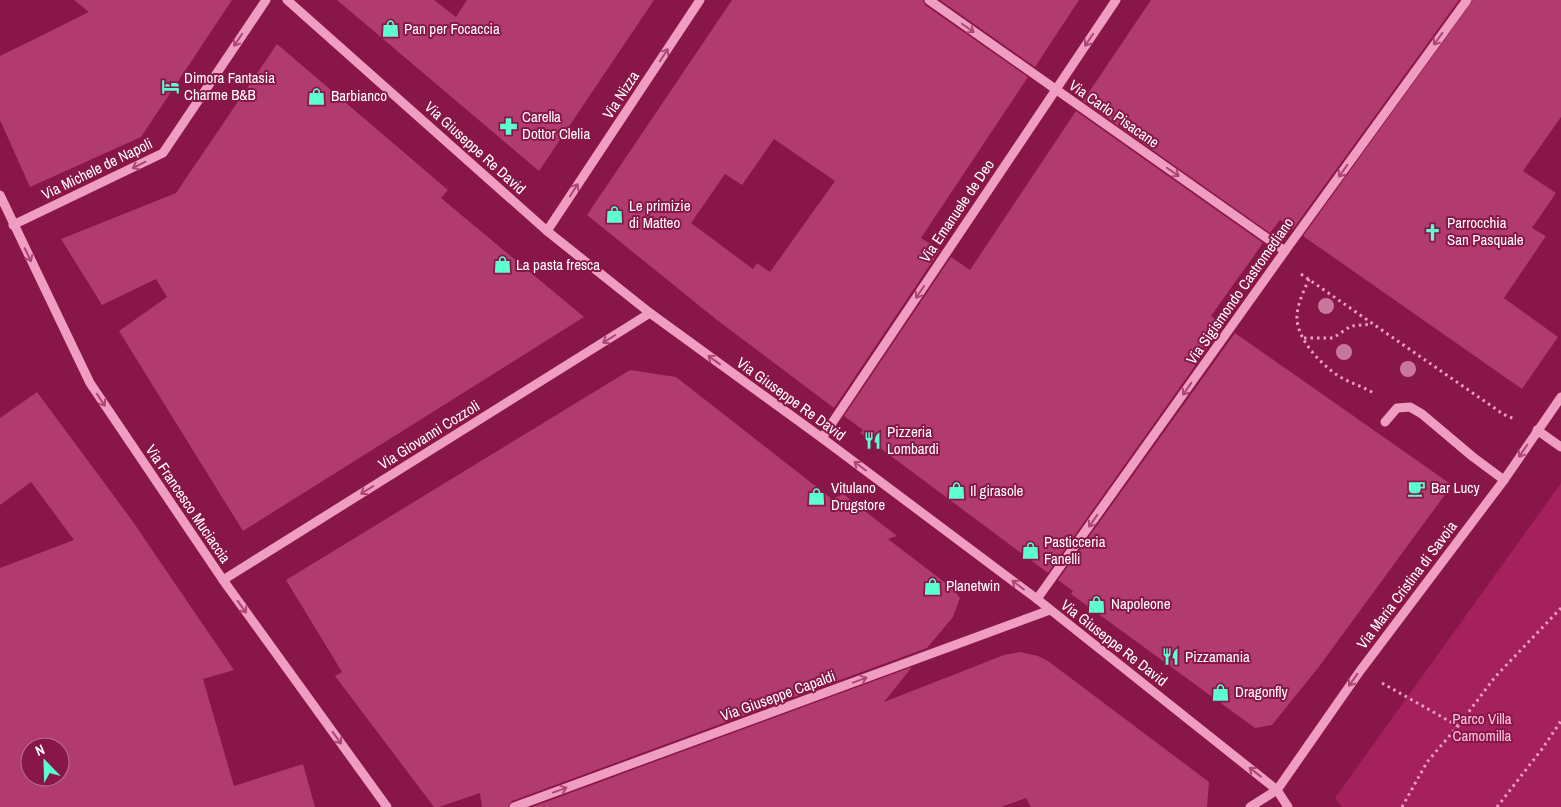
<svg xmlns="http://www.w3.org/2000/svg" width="1561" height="807" font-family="'Archivo Narrow',sans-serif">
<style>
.green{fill:#a5215d}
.building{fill:#b13a6f;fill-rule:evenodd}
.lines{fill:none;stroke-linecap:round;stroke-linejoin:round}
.path{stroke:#ef9ec2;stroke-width:3;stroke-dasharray:2.5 4;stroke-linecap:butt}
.minor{stroke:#ef9ec2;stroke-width:9}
.tree{fill:#c87699}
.oneway{stroke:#ad4673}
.labels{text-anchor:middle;stroke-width:4;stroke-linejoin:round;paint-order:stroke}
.poi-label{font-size:15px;fill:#fff;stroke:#891648;text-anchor:start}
.street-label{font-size:15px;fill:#fff;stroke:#891648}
.park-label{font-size:15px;fill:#fbc4dc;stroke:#891648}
</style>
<rect width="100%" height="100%" fill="#891648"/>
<path class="green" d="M1561 483V807H1342L1335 798Z"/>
<g class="building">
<path d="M74 0H232L141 137 30 187 0 120V56L89 12Z"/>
<path d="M337 0H434L456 17 467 0H654L539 171Z"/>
<path d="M732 0H923L925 5 1028 77 921 238 940 250 834 408 717 320 587 215ZM774 139 835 181 770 272 757 263 753 269 691 223 725 174 742 185Z"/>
<path d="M940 0H1079L1035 67Z"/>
<path d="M1151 0H1459L1293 229 1280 220 1270 233 1083 101Z"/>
<path d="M1473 0H1561V117L1523 171 1556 193 1532 228 1546 236 1504 298 1558 337 1522 389 1303 236Z"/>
<path d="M277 44 448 190 441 198 584 317 243 531 119 331 167 297 156 279 102 305 61 239 176 193Z"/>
<path d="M1076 111 1263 243 1211 316 1224 325 1048 573 860 433 863 430 844 416 951 257 970 270Z"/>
<path d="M1235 333 1452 485 1318 668 1272 725 1255 728 1071 594 1073 591 1058 580Z"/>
<path d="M630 370 676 377 832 499 843 494 897 536 888 539 952 588 960 598 953 617 927 648 512 801 508 807H482L480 793 439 807H434L335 676 342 672 286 580Z"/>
<path d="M37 392 131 519 234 670 203 679 234 786 303 764 315 807H0V568L74 540 31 482 0 505V418ZM30 747H60V777H30Z"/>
<path d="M1020 652 1038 656 1048 661 1209 782 1207 807H1031L1026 798 1001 807H532L912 667 884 702 1004 655Z"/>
</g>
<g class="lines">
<g class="path">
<path d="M1301 274 1503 414 1514 419"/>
<path d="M1309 279C1304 291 1296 306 1297 320 1299 341 1320 363 1337 375 1349 383 1363 386 1375 394"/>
<path d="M1304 338H1333L1351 326 1372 324"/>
<path d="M1382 683 1458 726"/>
<path d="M1402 807 1427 762 1458 726 1495 677 1561 608"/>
<path d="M1497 807 1542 749 1561 721"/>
</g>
<g class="minor">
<path d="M287 0 547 231 650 313 822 438 1037 599 1277 790 1288 807"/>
<path d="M929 0 1285 251"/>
<path d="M0 195 90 383 223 580 387 807"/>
<path d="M13 225 163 153 266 0"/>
<path d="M547 231 700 0"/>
<path d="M1385 422 1397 408 1410 407 1422 414 1473 457 1504 480"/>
<path d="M1537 430 1561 447"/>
<path d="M822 438 1116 0"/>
<path d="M223 580 650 313"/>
<path d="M1037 599 1285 251 1467 0"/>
<path d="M514 807 1050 610"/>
<path d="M1250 807 1277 790 1360 671 1504 480 1561 397"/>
</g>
</g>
<g class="tree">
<circle cx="1326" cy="306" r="8"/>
<circle cx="1344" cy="352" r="8"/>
<circle cx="1408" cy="369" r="8"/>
</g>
<defs><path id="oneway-shaft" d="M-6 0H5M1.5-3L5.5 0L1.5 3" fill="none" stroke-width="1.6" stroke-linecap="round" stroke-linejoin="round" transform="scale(1.25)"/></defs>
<g class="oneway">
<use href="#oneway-shaft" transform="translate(968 28) rotate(35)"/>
<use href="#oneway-shaft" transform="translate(1438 39) rotate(126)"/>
<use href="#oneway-shaft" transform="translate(238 40) rotate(124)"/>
<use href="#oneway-shaft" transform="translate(1089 40) rotate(124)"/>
<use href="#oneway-shaft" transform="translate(664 55) rotate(-57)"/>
<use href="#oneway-shaft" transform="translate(139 165) rotate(154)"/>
<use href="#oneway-shaft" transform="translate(1343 171) rotate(126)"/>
<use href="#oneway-shaft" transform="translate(1173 172) rotate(35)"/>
<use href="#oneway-shaft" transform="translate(574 190) rotate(-57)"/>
<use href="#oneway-shaft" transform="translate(28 255) rotate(64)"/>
<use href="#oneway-shaft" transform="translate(920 292) rotate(124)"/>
<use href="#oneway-shaft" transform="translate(609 339) rotate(148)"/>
<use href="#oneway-shaft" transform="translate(714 360) rotate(-144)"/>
<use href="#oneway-shaft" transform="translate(1187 389) rotate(125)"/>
<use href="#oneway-shaft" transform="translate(101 400) rotate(56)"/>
<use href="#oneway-shaft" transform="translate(1523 451) rotate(124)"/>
<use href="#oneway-shaft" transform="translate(860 466) rotate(-143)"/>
<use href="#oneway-shaft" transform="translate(367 490) rotate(148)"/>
<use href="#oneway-shaft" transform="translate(1093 521) rotate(125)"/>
<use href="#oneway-shaft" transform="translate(1018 585) rotate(-143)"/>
<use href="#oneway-shaft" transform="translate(242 607) rotate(54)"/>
<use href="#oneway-shaft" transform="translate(860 680) rotate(-20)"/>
<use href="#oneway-shaft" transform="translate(1353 680) rotate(125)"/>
<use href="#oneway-shaft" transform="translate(337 738) rotate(54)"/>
<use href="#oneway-shaft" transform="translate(1255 772) rotate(-142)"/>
<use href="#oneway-shaft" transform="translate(560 790) rotate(-20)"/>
</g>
<defs>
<symbol id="shop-bare" viewBox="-9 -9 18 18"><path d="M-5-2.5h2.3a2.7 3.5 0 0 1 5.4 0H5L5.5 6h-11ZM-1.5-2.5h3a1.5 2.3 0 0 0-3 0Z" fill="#5bffd0" stroke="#891648" stroke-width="2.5" paint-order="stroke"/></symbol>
<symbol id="hotel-bare" viewBox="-9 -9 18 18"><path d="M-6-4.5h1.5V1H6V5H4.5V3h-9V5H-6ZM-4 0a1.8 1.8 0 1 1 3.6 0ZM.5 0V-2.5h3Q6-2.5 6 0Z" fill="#5bffd0" stroke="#891648" stroke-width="2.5" paint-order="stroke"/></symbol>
<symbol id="pharmacy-bare" viewBox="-9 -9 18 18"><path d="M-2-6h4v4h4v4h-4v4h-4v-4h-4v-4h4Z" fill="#5bffd0" stroke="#891648" stroke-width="2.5" paint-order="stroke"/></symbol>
<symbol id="church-bare" viewBox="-9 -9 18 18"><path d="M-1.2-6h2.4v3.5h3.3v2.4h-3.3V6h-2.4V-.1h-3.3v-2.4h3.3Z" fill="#5bffd0" stroke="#891648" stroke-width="2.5" paint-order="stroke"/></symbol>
<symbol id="restaurant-bare" viewBox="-9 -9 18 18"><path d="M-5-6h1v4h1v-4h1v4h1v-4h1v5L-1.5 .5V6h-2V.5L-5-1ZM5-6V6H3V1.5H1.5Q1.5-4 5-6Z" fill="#5bffd0" stroke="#891648" stroke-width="2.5" paint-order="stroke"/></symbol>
<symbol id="cafe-bare" viewBox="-9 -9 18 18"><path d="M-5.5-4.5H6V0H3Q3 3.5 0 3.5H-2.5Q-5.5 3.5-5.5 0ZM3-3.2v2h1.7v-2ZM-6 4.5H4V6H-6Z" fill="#5bffd0" stroke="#891648" stroke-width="2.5" paint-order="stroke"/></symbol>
</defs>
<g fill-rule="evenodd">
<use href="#shop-bare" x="378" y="16" width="25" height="25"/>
<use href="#hotel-bare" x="158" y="74" width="25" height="25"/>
<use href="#shop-bare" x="304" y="84" width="25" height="25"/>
<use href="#pharmacy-bare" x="496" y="114" width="25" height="25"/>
<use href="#shop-bare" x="602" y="202" width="25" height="25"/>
<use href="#church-bare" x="1420" y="220" width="25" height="25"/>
<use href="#shop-bare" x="490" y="252" width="25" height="25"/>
<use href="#restaurant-bare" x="860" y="428" width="25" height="25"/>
<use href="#cafe-bare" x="1404" y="476" width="25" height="25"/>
<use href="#shop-bare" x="944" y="478" width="25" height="25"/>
<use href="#shop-bare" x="804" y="484" width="25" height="25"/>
<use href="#shop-bare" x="1018" y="538" width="25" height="25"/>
<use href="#shop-bare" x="920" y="574" width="25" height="25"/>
<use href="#shop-bare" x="1084" y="592" width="25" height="25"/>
<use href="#restaurant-bare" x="1158" y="644" width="25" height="25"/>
<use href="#shop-bare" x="1208" y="680" width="25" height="25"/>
</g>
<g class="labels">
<g class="poi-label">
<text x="404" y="34">Pan per Focaccia</text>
<text x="184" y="83">Dimora Fantasia<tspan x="184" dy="17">Charme B&amp;B</tspan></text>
<text x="331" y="101">Barbianco</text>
<text x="522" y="122">Carella<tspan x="522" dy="17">Dottor Clelia</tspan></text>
<text x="629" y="211">Le primizie<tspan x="629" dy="17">di Matteo</tspan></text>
<text x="1447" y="228">Parrocchia<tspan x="1447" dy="17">San Pasquale</tspan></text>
<text x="516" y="270">La pasta fresca</text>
<text x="887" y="437">Pizzeria<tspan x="887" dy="17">Lombardi</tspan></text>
<text x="831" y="493">Vitulano<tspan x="831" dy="17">Drugstore</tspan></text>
<text x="1431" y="493">Bar Lucy</text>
<text x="970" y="496">Il girasole</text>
<text x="1044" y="547">Pasticceria<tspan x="1044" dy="17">Fanelli</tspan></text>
<text x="946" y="591">Planetwin</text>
<text x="1111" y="609">Napoleone</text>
<text x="1185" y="662">Pizzamania</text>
<text x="1235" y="697">Dragonfly</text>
</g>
<g class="street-label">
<text transform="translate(621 95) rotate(-57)" y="5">Via Nizza</text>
<text transform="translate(1114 114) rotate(35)" y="5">Via Carlo Pisacane</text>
<text transform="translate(475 148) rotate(42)" y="5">Via Giuseppe Re David</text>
<text transform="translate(97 169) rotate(-26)" y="5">Via Michele de Napoli</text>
<text transform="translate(957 211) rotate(-56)" y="5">Via Emanuele de Deo</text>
<text transform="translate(1240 291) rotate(-55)" y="5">Via Sigismondo Castromediano</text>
<text transform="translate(791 399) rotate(36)" y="5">Via Giuseppe Re David</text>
<text transform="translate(429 435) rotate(-32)" y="5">Via Giovanni Cozzoli</text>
<text transform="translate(188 504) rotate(56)" y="5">Via Francesco Muciaccia</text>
<text transform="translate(1407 585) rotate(-53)" y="5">Via Maria Cristina di Savoia</text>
<text transform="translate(1114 643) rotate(38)" y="5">Via Giuseppe Re David</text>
<text transform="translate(778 696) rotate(-20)" y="5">Via Giuseppe Capaldi</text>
</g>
<g class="park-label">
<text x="1482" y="724">Parco Villa<tspan x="1482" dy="17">Camomilla</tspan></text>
</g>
</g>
<g transform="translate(45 762) rotate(337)"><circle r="24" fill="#891648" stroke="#b87391"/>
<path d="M0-4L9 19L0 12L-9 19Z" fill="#5bffd0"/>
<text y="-8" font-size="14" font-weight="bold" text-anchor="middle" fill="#ffffff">N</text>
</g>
</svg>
